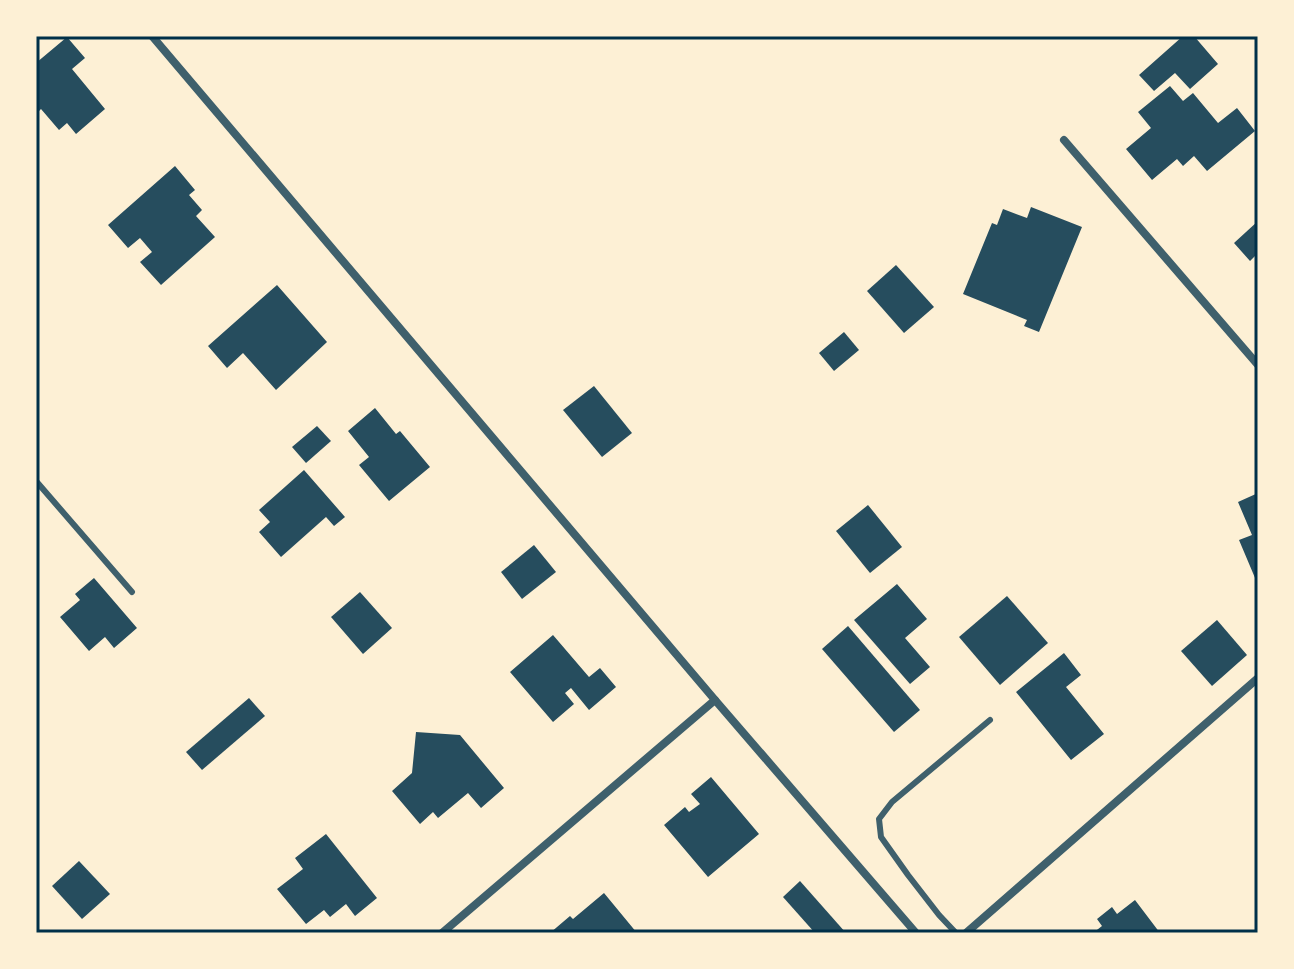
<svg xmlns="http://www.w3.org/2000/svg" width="1294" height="969" font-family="Arial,sans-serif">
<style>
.building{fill:#264d5e}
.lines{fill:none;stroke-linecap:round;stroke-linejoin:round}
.service{stroke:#3f606c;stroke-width:6}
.minor{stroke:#3f606c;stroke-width:8}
.neatline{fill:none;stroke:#003049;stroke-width:3}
</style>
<rect width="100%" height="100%" fill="#fdf0d5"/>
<g class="building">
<path d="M1183 36H1194L1218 64 1190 89 1175 73 1154 91 1139 75Z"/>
<path d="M67 37 85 58 72 69 105 109 76 134 67 123 59 130 41 109 36 114V63Z"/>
<path d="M1170 86 1183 101 1193 93 1218 123 1237 108 1255 131 1207 171 1194 156 1183 166 1177 159 1152 180 1126 149 1151 128 1138 112Z"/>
<path d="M175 166 195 190 189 195 202 210 196 216 215 237 161 285 140 262 152 252 140 238 128 248 108 225Z"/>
<path d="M1031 207 1082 227 1039 332 1024 326 1027 320 963 294 992 223 997 225 1003 209 1027 218Z"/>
<path d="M1258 221V259L1255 256 1250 261 1234 243Z"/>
<path d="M896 265 934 307 904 333 867 291Z"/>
<path d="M277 285 327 342 276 390 243 353 227 368 208 346Z"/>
<path d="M844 332 859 350 834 371 819 353Z"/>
<path d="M594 386 632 433 602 457 563 410Z"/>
<path d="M375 408 396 434 400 431 430 467 389 501 359 465 369 457 348 431Z"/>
<path d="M317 426 331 441 306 463 292 447Z"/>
<path d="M304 470 345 517 334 526 326 517 281 557 259 532 270 522 259 510Z"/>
<path d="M1258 493V585L1239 540 1252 535 1238 502Z"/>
<path d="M868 505 902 547 870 573 836 531Z"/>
<path d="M534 545 556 572 522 599 501 572Z"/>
<path d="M94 578 137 628 114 648 105 637 89 651 60 617 80 600 75 594Z"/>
<path d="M897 584 927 619 905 638 930 667 910 684 854 620Z"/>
<path d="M360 592 392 628 363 654 331 617Z"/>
<path d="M1007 596 1048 643 1000 685 959 637Z"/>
<path d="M1217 620 1247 655 1212 686 1181 651Z"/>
<path d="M848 626 920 710 894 732 822 649Z"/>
<path d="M553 635 589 677 600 668 616 687 589 710 571 688 565 693 574 704 553 722 510 672Z"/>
<path d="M1064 653 1081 675 1066 687 1104 734 1071 760 1016 692Z"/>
<path d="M249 698 265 716 202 770 186 752Z"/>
<path d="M416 732 460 735 504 788 481 808 468 793 438 818 433 812 420 824 392 791 412 773Z"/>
<path d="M711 777 759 834 708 877 664 825 685 807 689 812 700 804 691 794Z"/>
<path d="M326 834 377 898 355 916 346 904 330 917 324 910 306 924 277 889 303 869 295 858Z"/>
<path d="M79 861 110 894 82 919 52 886Z"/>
<path d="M800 881 846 933H815L783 897Z"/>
<path d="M604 893 637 933H550L570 916 573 919Z"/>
<path d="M1135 900 1160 933H1093L1102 926 1097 919 1112 907 1117 914Z"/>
</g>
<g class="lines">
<g class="service">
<path d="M36 481 132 592"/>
<path d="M956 933 939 915 908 875 881 837 879 819 892 802 990 720"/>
</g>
<g class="minor">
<path d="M152 36 715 700 916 933"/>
<path d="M1064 140 1258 365"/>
<path d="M442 933 715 700"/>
<path d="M966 933 1258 678"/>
</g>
</g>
<rect width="1294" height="969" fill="none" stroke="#fdf0d5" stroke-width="76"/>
<rect x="38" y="38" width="1218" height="893" class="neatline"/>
</svg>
